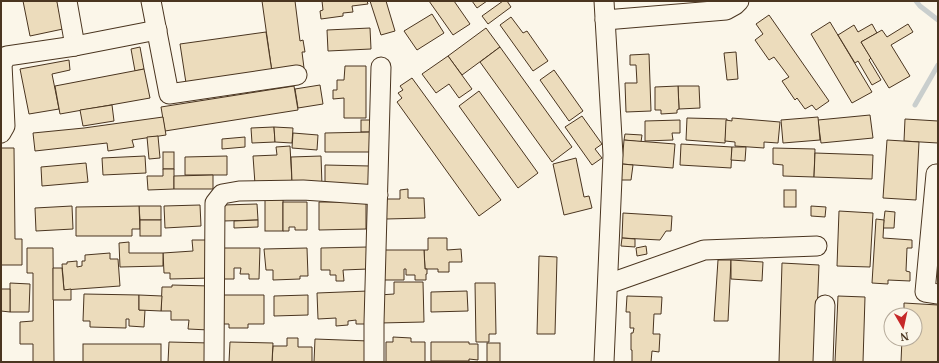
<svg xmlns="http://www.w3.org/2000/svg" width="939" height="363" font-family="'PT Serif',serif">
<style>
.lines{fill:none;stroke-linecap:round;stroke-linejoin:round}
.stream{stroke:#c9cecd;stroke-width:5}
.building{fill:#ecdcbc;stroke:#4a3520}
.minor-casing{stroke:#4a3520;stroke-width:21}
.minor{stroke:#fbf6e9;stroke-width:19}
</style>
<rect width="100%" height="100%" fill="#fbf6e9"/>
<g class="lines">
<g class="stream">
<path d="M916 1 920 6 938 20"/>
<path d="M915 105 938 65"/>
</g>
</g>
<g class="building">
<path d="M23 1H57L63 29 30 36Z"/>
<path d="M262 1H295L300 41 303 40 305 52H302L304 68 272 72Z"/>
<path d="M322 1H367L368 4 352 6 353 12 343 13V16L321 19 320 11 323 10Z"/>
<path d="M370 1H386L395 31 381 35Z"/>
<path d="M429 1H454L470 24 453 35Z"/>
<path d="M472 1H487L477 8Z"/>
<path d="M503 1H507L511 7 488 24 482 16Z"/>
<path d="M432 14 444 33 417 50 404 31Z"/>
<path d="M769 15 829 101 816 110 812 105 805 109 797 98 795 100 782 81 789 77 774 57 769 60 755 40 763 34 756 24Z"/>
<path d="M511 17 523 33 527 31 548 61 533 71 500 25Z"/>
<path d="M830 22 872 92 852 103 811 34Z"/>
<path d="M872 24 877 33 861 42 871 58 869 60 881 80 872 85 858 61 855 63 838 35 854 25 858 32Z"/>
<path d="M908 24 913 32 891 45 910 76 889 88 861 42 882 30 887 37Z"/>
<path d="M370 28 371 49 328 51 327 30Z"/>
<path d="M486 28 500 47 462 75 448 56Z"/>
<path d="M266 32 272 72 186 83 180 44Z"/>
<path d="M140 47 144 69 135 71 131 49Z"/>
<path d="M500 47 572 147 552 162 480 62Z"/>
<path d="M736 52 738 79 727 80 724 53Z"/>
<path d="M649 54 651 111 626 112 625 83H637L636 65H630V55Z"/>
<path d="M448 56 472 89 459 98 449 84 436 93 422 74Z"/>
<path d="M69 60 70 70 52 74 59 109 29 114 20 69Z"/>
<path d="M345 66H366V118H344V98L333 99V90H337V80H344Z"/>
<path d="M144 69 150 98 60 114 55 86Z"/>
<path d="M554 70 583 111 569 121 540 80Z"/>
<path d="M412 78 501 200 479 216 397 102 402 98 398 93 403 90 400 86Z"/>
<path d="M320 85 323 104 298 108 295 89Z"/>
<path d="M294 86 298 110 165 131 161 107Z"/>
<path d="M678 86H699L700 108 679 109Z"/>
<path d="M678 86 679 109 677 110V113L661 114V110H655V87Z"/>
<path d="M479 91 538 173 518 188 459 106Z"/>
<path d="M112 105 114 121 83 126 80 110Z"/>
<path d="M870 115 873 138 821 143 818 120Z"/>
<path d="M582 116 602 144 595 149 602 158 592 165 565 127Z"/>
<path d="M163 117 166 135 132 140 134 147 108 151 107 143 35 151 33 133 84 128Z"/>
<path d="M818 117 820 140 783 143 781 120Z"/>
<path d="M687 118 727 119 725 143 686 140Z"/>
<path d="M732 118 780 122 778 143 764 142V148L735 146V142L725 141 726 120 732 121Z"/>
<path d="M905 119 938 121V143L904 141Z"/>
<rect x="361" y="120" width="11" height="12"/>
<path d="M680 120V133H672L673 140 645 141V121Z"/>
<path d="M274 127 275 142 252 143 251 128Z"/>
<path d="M274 127 293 128 292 143 275 142Z"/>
<path d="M372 132V152H325V133Z"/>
<path d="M293 133 318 135 317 150 292 148Z"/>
<path d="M625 134 642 135 641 142 624 140Z"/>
<path d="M158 136 160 158 149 159 147 137Z"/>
<path d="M245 137V147L222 149V139Z"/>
<path d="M624 140 675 144 673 168 622 164Z"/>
<path d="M887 140 919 142 916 200 883 198Z"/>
<path d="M681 144 732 147 731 168 680 165Z"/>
<path d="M290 146 292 182 255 184 253 156 277 155 276 147Z"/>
<path d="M732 147H746L745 161 731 160Z"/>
<path d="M1 148H14L15 239H22V265H1Z"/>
<path d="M773 148 815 149 814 177 783 176V165L773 164Z"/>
<rect x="163" y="152" width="11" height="17"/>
<path d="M815 153 873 155 872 179 814 177Z"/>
<path d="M145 156 146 173 103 175 102 158Z"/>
<path d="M227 156V175H185V157Z"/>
<path d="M321 156 322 186 292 182 291 157Z"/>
<path d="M576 158 584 197 589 196 592 208 564 215 553 164Z"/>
<path d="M86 163 88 182 42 186 41 167Z"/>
<path d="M622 164 633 165 631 180H621Z"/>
<path d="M325 165 370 166V186H325Z"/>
<path d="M163 169H174V189L148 190 147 176H163Z"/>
<path d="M213 175V189H174V176Z"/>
<path d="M408 189V198H424L425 218 386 219V199H400V190Z"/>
<rect x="784" y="190" width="12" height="17"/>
<rect x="265" y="196" width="18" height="35"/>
<path d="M283 202H307V230H295V227H289V231H283Z"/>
<path d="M319 202H366V229L319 230Z"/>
<path d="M257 204 258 220 223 221V205Z"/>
<path d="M200 205 201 226 165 228 164 206Z"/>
<path d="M72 206 73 229 36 231 35 208Z"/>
<path d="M139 206H161V220H140Z"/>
<path d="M139 206 140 229H132V236H76V207Z"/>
<path d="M811 206 826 207 825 217 811 216Z"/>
<path d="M839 211 873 213 870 267 837 266Z"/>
<path d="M885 211 895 212 894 228H883Z"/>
<path d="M623 213 672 216 671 231H666L660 240 622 238Z"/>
<path d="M876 219 884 220 883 238 912 240V248H907L906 271 910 272V281L888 280V284L872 283Z"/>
<rect x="140" y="220" width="21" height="16"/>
<path d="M258 220V227L234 228V221Z"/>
<path d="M428 238H447V250L461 249 462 262H449V272H438V269H425L424 250H428Z"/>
<path d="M622 238 635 239V247L621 246Z"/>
<path d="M192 240H209L210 278 170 279V273H164L163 253 193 251Z"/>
<path d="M129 242V253H163V266L120 267 119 243Z"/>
<path d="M646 246 647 254 637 256 636 248Z"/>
<path d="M368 247V269L343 270 344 281H336V275H330V270H321V248Z"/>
<path d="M27 248H53L54 362H33V344H20V322L33 321V273H27Z"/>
<path d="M217 248H260L259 279H249V274H240L241 268H234V279H217Z"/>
<path d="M307 248 308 276H300V279L273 280V270H266L264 249Z"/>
<path d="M380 250H424L425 269H427V274H426V280H415V275H406V269H404V280H384Z"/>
<path d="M110 253V259H118L120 286 64 290 62 264H67V262L77 261V267L82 266V261H85V255Z"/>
<path d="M539 256 557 257 555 334H537Z"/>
<path d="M718 260H731L728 321H714Z"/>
<path d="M731 260 763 262 762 281 731 279Z"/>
<path d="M782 263 819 265 815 362H779Z"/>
<path d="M53 268H62L64 290 71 289V300H53Z"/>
<path d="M394 282H423L424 322 380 323 379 295 394 294Z"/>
<path d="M10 283 30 284 29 312H10Z"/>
<path d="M475 283H495L496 334H489V342H476Z"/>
<path d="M172 285 210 286 209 330 188 329 189 320H171V311H161L162 287H172Z"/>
<path d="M1 289H10V312L1 311Z"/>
<path d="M368 291 370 324H356V320L348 321V325L336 326V318L318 319 317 293Z"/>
<path d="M467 291 468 311 431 312V292Z"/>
<path d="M84 294 139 295V310H145L144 327 129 326V319H126V328L90 327V321H83Z"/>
<path d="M139 295 162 296 161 311 139 310Z"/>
<path d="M222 295H264V324H248V328H229V324H222Z"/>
<path d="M308 295V315L274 316V296Z"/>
<path d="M627 296 662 297 661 314H654L653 334H660L659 352 652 351 651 362H632V350H631V333H633L634 328H630V312H626Z"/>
<path d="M838 296 865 297 863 362H835Z"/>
<path d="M904 303 938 305V362H901L902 339H915V315H904Z"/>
<path d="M393 337 411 338V342H425V362H386V342H393Z"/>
<path d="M287 338H298V347H312V362H272L273 346H287Z"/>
<path d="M315 339 369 341 368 362H314Z"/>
<path d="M169 342 210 343V362H168Z"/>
<path d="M230 342 273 343 272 362H229Z"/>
<path d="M431 342H469V344H478V360L469 359V361H431Z"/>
<rect x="487" y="343" width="13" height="19"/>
<rect x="83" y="344" width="78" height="18"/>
</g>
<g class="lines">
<defs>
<g id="minor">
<path d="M67 1 75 46"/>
<path d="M151 1 169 94 297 75"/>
<path d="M605 20 726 10 735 5 739 1"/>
<path d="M1 133 5 126 2 64 7 56 75 46 157 30"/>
<path d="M938 174H936L925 292 938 294"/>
<path d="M608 284 704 250 817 246"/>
<path d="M214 362 215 203 222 194 239 191 303 190 378 195"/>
<path d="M374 362V323L381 67"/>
<path d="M604 362 613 155 608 69 604 1"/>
<path d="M823 362 825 305"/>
</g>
</defs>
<use href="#minor" class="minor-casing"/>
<use href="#minor" class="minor"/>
</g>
<rect width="939" height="363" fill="none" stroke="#4a3520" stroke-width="4"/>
<g transform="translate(903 327) rotate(171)"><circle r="19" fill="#fbf6e9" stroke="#b4a999"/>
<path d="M0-3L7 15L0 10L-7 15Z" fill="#c62828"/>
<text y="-6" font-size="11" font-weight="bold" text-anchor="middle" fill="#4a3520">N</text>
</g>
</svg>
